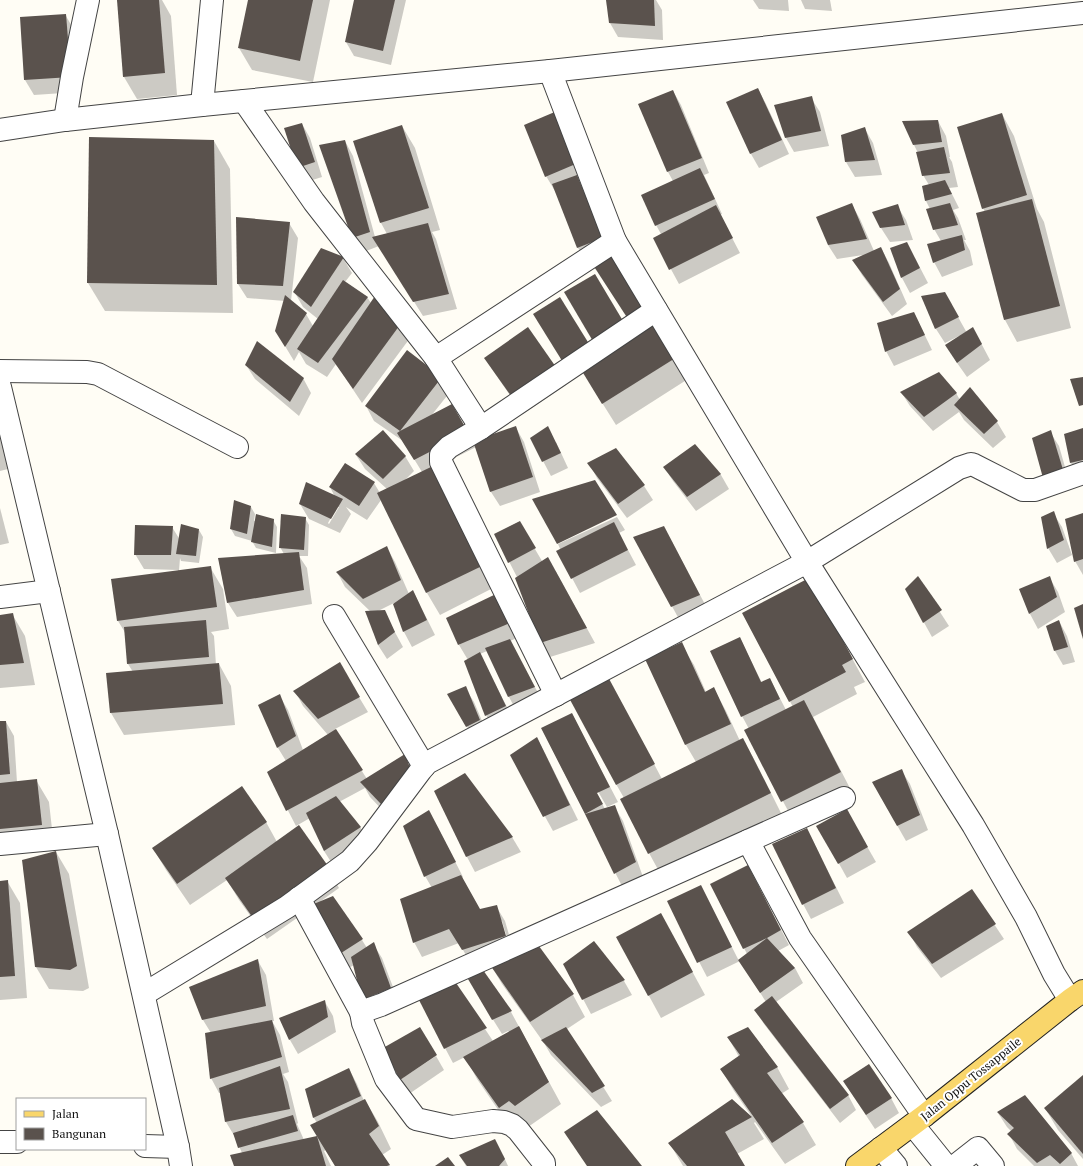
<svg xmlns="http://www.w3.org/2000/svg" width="1083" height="1166" font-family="'PT Serif',serif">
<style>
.shadow{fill:#0003;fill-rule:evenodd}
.building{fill:#5a524d}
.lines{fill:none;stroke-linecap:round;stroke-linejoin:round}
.minor-casing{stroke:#444;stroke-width:24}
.major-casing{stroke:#222;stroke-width:24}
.minor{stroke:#fff;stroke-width:22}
.major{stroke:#f9d66b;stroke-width:22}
.labels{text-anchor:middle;stroke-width:4;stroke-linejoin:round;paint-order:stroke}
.street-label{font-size:12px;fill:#111;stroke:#fff}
</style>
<rect width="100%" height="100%" fill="#fffdf5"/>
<g class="shadow">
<path d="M118 0H162L171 16 177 95 137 99 124 77Z"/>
<path d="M249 0H330L313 82 252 70 239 48Z"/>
<path d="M355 0H406L391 65 354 56 346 42Z"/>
<path d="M607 0H656L662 10 663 40 618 37 610 23Z"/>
<path d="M753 0H788L789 11 759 9Z"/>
<path d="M801 0H830L832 11 805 9Z"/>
<path d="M66 16 74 30 78 92 34 95 25 80Z"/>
<path d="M758 89 766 104 789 154 759 168 751 154Z"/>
<path d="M673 91 681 105 709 173 704 175 722 214 720 215 740 253 679 284 654 238 661 234 656 225 673 181 668 172 639 104Z"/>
<path d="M811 98 820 112 829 146 794 152 786 138Z"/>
<path d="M556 113 586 178 579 181 585 191 611 253 587 262 578 248 556 190 555 191 546 176Z"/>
<path d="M1002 114 1014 136 1037 209 1044 222 1071 328 1017 342 1005 320 977 213 985 212 983 208Z"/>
<path d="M938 121 946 136 950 157H949L952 162 958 187 949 188 959 208 953 210 958 218 966 240H964L970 251 973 265 942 277 934 262 941 241 934 229 930 209 926 201 923 186 929 185 923 175 918 153 914 145Z"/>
<path d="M302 124 310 138 322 177 306 182 298 168Z"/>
<path d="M402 126 415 148 440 230 432 232 436 239 457 309 423 316 379 246 361 253 353 238 345 141 353 156 375 237 387 234 381 223Z"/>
<path d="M865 129 873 143 882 175 855 177 846 162Z"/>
<path d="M214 141 230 169 233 313 105 311 88 283Z"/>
<path d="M852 205 860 219 874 251 881 248 889 263 907 304 892 316 862 275 853 260 863 255 837 259 828 245Z"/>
<path d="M897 206 906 220 913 240 890 242 881 228Z"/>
<path d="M289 223 298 238 291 301 306 314 313 326 318 319 303 307 295 293 343 258 352 273 345 282 367 297 371 303 413 334 362 403 336 364 327 377 306 364 299 352 294 361 276 331 285 301 247 298 238 284Z"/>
<path d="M891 249 915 258 928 283 910 293 902 278Z"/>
<path d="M922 297 953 308 967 333 981 343 990 360 967 377 955 360 960 337 959 336 945 343 936 329Z"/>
<path d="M914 313 932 350 894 366 886 351Z"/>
<path d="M652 325 688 379 616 425 591 385 590 348 631 336Z"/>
<path d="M407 351 450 392 431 416 473 442 516 428 524 442 540 492 500 506 491 492 476 447 433 469 493 588 440 615 427 593 381 500 367 520 346 507 351 514 340 533 309 519 300 504 335 497 330 487 374 483 380 493 387 489 365 469 356 455 405 456 414 471 404 481 422 472 403 441 374 421 366 406ZM337 507H339L329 524 328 523Z"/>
<path d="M485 358 557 370 566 385 523 414 494 372Z"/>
<path d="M246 365 303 378 311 393 299 416 255 379Z"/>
<path d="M970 389 997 422 1006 437 993 448 964 420 959 412 933 431 910 406 901 392 956 393 960 400Z"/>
<path d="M0 425 12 468 0 471Z"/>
<path d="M1083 429V477L1080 478 1071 463 1065 434Z"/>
<path d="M1050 432 1059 446 1071 488 1052 492Z"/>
<path d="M556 442 568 468 551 476 543 461Z"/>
<path d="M695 445 721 475 729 489 696 511 673 481 664 467Z"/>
<path d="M616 450 644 486 653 500 627 518 597 478 589 463Z"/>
<path d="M251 507 255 514 254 521 273 520 277 527 276 553 256 548 252 541 235 536 231 529Z"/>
<path d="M0 508 9 543 0 545Z"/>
<path d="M1053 513 1062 527 1072 555 1057 563 1048 548 1042 517Z"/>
<path d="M1083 515V575L1075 561Z"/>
<path d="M617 517 625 530 619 533 636 565 580 593 572 578 558 544Z"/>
<path d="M305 518 309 525 308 556H299L307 568 312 604 237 617 228 603 284 554 280 547Z"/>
<path d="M519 522 542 561 556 572 595 643 550 657 541 643 517 577 495 534Z"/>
<path d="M172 527 180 540 199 530 203 537 199 563 181 561 180 558 179 571 210 567 223 589 229 629 211 632 214 636 216 665 219 664 231 686 235 725 124 735 111 713 133 672 128 664 126 634 118 621 178 571V570L144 569 135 554Z"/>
<path d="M635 538 672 542 708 610 680 621Z"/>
<path d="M387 548 395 562 409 594 413 591 435 635 412 647 404 632 394 603 376 612H384L403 647 387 659 378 645 367 612H371L345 587 337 572Z"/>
<path d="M1049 577 1058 592 1065 612 1038 629 1030 614 1021 589Z"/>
<path d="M918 578 949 626 932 637 906 590Z"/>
<path d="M496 596 517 638 510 641 543 702 517 712 509 697 487 651 480 654 514 721 494 730 486 715 468 660 459 645Z"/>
<path d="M821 601 865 682 854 687 857 694 813 717 853 794 795 824 746 731 749 729 742 716 740 638 762 683 770 679 786 710 793 707 743 614Z"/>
<path d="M12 614 25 636 35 685 0 688V616Z"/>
<path d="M1059 621 1067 636 1075 662 1063 665 1055 651Z"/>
<path d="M681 644 694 665 706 692 714 689 726 711 740 741 743 739 755 761 782 815 661 875 649 853 624 798 616 784 619 698 662 779 696 762 686 745 646 659Z"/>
<path d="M339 664 368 712 335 729 367 779 405 755 413 770 390 818 370 797 365 788 339 802 360 827 369 842 333 865 324 851 310 818 296 826 268 772 286 761 278 748 259 705 279 695 288 710 303 750 328 735 303 706 295 691Z"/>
<path d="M465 688 474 702 488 735 475 741 449 694Z"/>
<path d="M572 714 618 802 607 807 596 788 594 789 605 809 614 806 623 821 643 877 623 888 542 729Z"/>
<path d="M0 722H6L14 736 17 782 36 780 49 802 54 847 0 852Z"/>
<path d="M537 738 545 753 578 820 553 831 511 755Z"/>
<path d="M901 770 910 784 928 830 906 841 873 783Z"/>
<path d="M465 774 512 837 521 852 475 872 467 857 435 791Z"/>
<path d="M846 810 876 862 847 878 818 826Z"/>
<path d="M266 822 277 842 327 866 339 888 321 901 362 940 367 948 373 944 382 958 399 1003 372 1014 354 965 347 969 307 911 267 939 239 900 227 880 190 905 166 870 153 848Z"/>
<path d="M437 826 463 877 462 878 480 910 496 906 505 921 514 952 535 943 573 995 585 1017 567 1029 612 1101 601 1107 551 1055 544 1043 502 984 489 962 471 964 459 943 422 957 414 942 432 888 425 876ZM500 921H502L508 941H506Z"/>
<path d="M807 829 844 903 811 919 803 904Z"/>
<path d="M56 852 69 874 89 988 83 991 49 989 36 967Z"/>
<path d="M7 881 20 903 27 998 0 1000V882Z"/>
<path d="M756 881 789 945 778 951 795 968 803 983 776 1002 848 1095 856 1110 840 1123 764 1024 755 1010 766 1002 740 961 707 977 668 902 701 886 739 961 747 954 712 884Z"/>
<path d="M972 891 1004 939 941 978 917 947 909 932Z"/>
<path d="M673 936 705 995 661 1018 617 937Z"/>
<path d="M594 943 624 981 632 995 591 1014 583 999Z"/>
<path d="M258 961 266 975 274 1021H272L280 1035 289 1072 283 1074 288 1082 298 1123 297 1124 304 1140 318 1137 317 1123 314 1118 306 1090 349 1069 357 1084 364 1101 365 1100 378 1122 391 1149 382 1155 390 1166H335L326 1150 324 1151 331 1166H235L242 1153 235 1137 226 1122 220 1093H219L211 1078V1033L203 1020 191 988Z"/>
<path d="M483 971 511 1012 561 1104 528 1127 512 1130 477 1079 465 1057 453 1063 445 1048 453 981 493 1041 509 1032 508 1031 502 1034 477 994Z"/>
<path d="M325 1002 333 1016 336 1032 298 1054 290 1040 280 1018Z"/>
<path d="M728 1037 777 1067 789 1089 781 1094 803 1123 816 1145 785 1164 755 1122 754 1123 764 1139 737 1154 744 1166H683L670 1144 732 1100 752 1117 734 1091 721 1069 739 1057Z"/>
<path d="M436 1056 444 1070 409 1094 401 1079Z"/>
<path d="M1083 1077V1159L1058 1130 1045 1108Z"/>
<path d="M844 1082 891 1098 899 1113 875 1129Z"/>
<path d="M998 1113 1071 1153 1078 1166H1034L1017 1149 1009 1134 1012 1132 1007 1127Z"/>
<path d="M503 1155 508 1166H466L460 1156Z"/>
</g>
<g class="building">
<path d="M117 0H159L165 73 123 77Z"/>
<path d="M248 0H313L300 61 238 48Z"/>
<path d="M354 0H395L383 51 345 42Z"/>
<path d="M606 0H654L655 26 609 23Z"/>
<path d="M66 14 71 77 24 80 20 17Z"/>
<path d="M758 88 782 140 750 154 726 102Z"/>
<path d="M673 90 702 158 667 172 638 104Z"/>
<path d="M812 96 821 131 785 138 774 105Z"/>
<path d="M557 111 578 163 545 177 524 125Z"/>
<path d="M1002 113 1027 195 982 209 957 127Z"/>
<path d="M938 120 942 142 913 145 902 121Z"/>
<path d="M302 123 315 162 297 168 284 128Z"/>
<path d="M402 125 429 208 380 223 353 141Z"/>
<path d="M865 127 875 160 845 162 841 135Z"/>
<path d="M89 137 214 140 217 285 87 283Z"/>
<path d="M345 140 370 232 352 238 319 145Z"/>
<path d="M944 147 950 173 922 176 916 152Z"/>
<path d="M700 168 715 199 655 226 641 195Z"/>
<path d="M577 175 603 238 577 248 552 184Z"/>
<path d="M945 180 952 194 925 201 922 186Z"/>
<path d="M1032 199 1060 306 1004 320 976 213Z"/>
<path d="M852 203 867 239 828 245 816 217Z"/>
<path d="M950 203 958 225 933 230 926 209Z"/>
<path d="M898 204 905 225 880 228 872 212Z"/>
<path d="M716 205 733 238 669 270 653 238Z"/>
<path d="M236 217 290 222 283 286 237 284Z"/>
<path d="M428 223 449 294 413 302 372 237Z"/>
<path d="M962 235 965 250 933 263 927 244Z"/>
<path d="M907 242 920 268 901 278 890 248Z"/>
<path d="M881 247 900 289 883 302 852 260Z"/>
<path d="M321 248 344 257 311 307 293 292Z"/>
<path d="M614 254 649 303 628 319 593 265Z"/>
<path d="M595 274 626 326 594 343 564 292Z"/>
<path d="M343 280 368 297 318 363 297 349Z"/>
<path d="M945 292 959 317 935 329 921 296Z"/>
<path d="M285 295 307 313 285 347 275 331Z"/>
<path d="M375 296 405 318 353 389 332 359Z"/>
<path d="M560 297 591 347 564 364 533 314Z"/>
<path d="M914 312 925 335 885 352 877 323Z"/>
<path d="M652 324 677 357 602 404 577 363Z"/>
<path d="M528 327 558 370 514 400 484 358Z"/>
<path d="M973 327 982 344 957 363 945 345Z"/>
<path d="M257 341 304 378 290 402 245 365Z"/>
<path d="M407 350 442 377 400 431 452 404 468 432 414 460 397 433 400 431 365 406Z"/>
<path d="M939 372 957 393 924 417 900 392Z"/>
<path d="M1083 377V405L1079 406 1070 379Z"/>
<path d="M970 387 998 421 984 434 954 405Z"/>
<path d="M516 426 533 477 490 492 473 441Z"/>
<path d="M548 426 561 453 542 462 530 438Z"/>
<path d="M1083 428V460L1070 463 1064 434Z"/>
<path d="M383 430 406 456 383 479 355 454Z"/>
<path d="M1051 430 1064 473 1043 478 1032 438Z"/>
<path d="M695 444 721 474 687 497 663 467Z"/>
<path d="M616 448 645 485 618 504 587 463Z"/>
<path d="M345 463 375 482 359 506 329 487Z"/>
<path d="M433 466 482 566 426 593 377 493Z"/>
<path d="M595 480 617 515 557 544 532 499Z"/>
<path d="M306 482 343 499 331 519 299 504Z"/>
<path d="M234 500 251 506 247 534 230 529Z"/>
<path d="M1054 511 1064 540 1047 549 1041 517Z"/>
<path d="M1083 513V559L1074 562 1065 519Z"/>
<path d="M256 514 274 519 272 547 251 542Z"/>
<path d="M281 514 306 517 304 550 279 548Z"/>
<path d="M520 521 536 548 508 563 494 534Z"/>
<path d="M614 522 628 550 571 579 556 551Z"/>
<path d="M181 524 199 529 196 556 176 554Z"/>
<path d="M135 525 173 526 171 555H134Z"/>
<path d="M664 526 700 595 671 607 633 537Z"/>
<path d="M387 546 401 580 363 599 336 572Z"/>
<path d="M299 552 304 590 227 603 218 558Z"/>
<path d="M548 557 587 628 540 643 515 578Z"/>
<path d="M211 566 217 607 117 621 111 579Z"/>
<path d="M918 576 942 610 923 623 905 589Z"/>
<path d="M1050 576 1057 597 1029 614 1019 589Z"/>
<path d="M809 578 853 659 842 665 846 672 789 702 742 613Z"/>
<path d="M413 590 427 620 403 632 393 604Z"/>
<path d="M496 594 510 623 458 645 446 618Z"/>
<path d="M1083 604V639L1074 608Z"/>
<path d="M385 610 395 632 378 645 365 611Z"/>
<path d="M13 613 24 663 0 665V615Z"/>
<path d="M206 620 209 657 127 664 124 627Z"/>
<path d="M1059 620 1068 647 1054 651 1046 626Z"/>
<path d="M740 637 761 682 770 678 780 699 741 717 710 651Z"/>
<path d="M510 639 535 687 508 697 485 648Z"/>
<path d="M682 642 705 692 714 687 731 724 685 745 645 659Z"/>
<path d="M480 652 506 706 485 716 464 661Z"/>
<path d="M340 662 360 697 318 719 293 691Z"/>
<path d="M219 663 223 704 110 713 106 673Z"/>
<path d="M607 675 655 764 616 785 568 696Z"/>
<path d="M466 686 480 720 466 727 447 694Z"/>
<path d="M280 694 296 736 277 748 258 705Z"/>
<path d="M804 700 841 772 781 802 744 730Z"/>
<path d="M572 713 610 787 597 793 603 804 585 814 541 728Z"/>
<path d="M0 721H6L10 774 0 775Z"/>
<path d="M336 729 363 770 286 811 267 772Z"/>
<path d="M537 737 570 805 543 817 510 755Z"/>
<path d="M743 738 771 793 648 854 620 799Z"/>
<path d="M405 754 410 768 381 804 360 782Z"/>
<path d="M902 769 920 815 897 826 872 782Z"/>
<path d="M465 773 513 837 466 857 434 791Z"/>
<path d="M37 779 42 825 0 829V783Z"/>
<path d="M242 786 267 822 177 884 152 848Z"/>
<path d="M336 796 361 827 324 851 306 813Z"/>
<path d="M615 805 636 862 614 874 585 814Z"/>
<path d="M847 809 868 847 838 864 816 826Z"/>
<path d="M429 810 456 862 424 877 403 826Z"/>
<path d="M299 825 328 866 253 918 225 878Z"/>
<path d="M807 828 836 888 802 905 772 844Z"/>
<path d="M56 851 77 966 70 970 35 967 22 860Z"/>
<path d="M748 865 781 930 767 938 795 968 760 993 738 960 767 938 743 949 710 884Z"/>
<path d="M461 875 480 909 497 905 506 936 462 950 449 929 413 943 400 899Z"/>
<path d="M8 880 15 976 0 977V881Z"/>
<path d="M701 885 732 947 697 963 667 901Z"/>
<path d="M972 889 996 924 932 964 907 932Z"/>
<path d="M333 896 363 939 338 955 304 908Z"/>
<path d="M661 913 693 972 648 996 616 937Z"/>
<path d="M594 941 625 980 582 1000 563 964Z"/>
<path d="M374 942 391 988 362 1000 351 957Z"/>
<path d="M536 942 574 994 530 1022 488 962Z"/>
<path d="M258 959 266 1006 202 1020 189 987Z"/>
<path d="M483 970 512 1011 492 1020 468 979Z"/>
<path d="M454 980 487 1028 444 1049 419 1000Z"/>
<path d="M772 996 849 1095 830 1109 754 1010Z"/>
<path d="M325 1000 328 1017 289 1040 279 1018Z"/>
<path d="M272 1020 282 1057 210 1079 205 1033Z"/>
<path d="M519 1026 549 1082 515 1106 509 1101 499 1108 463 1057Z"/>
<path d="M420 1027 437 1055 400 1080 383 1048Z"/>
<path d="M566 1027 605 1086 592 1093 541 1040Z"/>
<path d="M748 1027 778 1067 767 1073 804 1122 772 1143 720 1069 740 1055 727 1037Z"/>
<path d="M869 1064 892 1098 866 1115 843 1081Z"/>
<path d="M280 1066 290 1109 225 1122 219 1088Z"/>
<path d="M349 1068 361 1096 313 1118 305 1089Z"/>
<path d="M1083 1075V1154L1044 1108Z"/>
<path d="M1025 1095 1072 1153 1060 1164 1050 1155 1037 1163 1007 1134 1014 1128 997 1112Z"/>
<path d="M365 1099 379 1126 369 1134 390 1165 387 1166H335L310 1125Z"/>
<path d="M732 1099 752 1117 725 1132 745 1166H687L668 1143Z"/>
<path d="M597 1110 642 1166H587L564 1132Z"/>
<path d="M293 1115 298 1131 238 1148 233 1133Z"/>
<path d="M317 1136 326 1166H234L230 1155Z"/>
<path d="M495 1139 505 1159 499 1166H467L459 1155Z"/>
<path d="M448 1157 455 1166H435Z"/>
</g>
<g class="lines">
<defs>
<g id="minor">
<path d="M550 71 615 241"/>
<path d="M244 101 314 202 436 358 481 428"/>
<path d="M202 105 212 0"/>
<path d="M65 120 72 77 88 0"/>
<path d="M0 130 65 120 202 105 550 71 1083 13"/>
<path d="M436 358 615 241 807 562 973 825 1026 917 1054 974 1070 1000"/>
<path d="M0 371 87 372 98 374 237 447"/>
<path d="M0 387 107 834 178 1147 181 1166"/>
<path d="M0 597 49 591"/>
<path d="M334 616 424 766"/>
<path d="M556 695 441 462V455L449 447 481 428 656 310"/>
<path d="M748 841 800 938 924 1116"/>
<path d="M0 844 107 834"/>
<path d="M299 898 361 1012 381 1005 844 798"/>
<path d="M144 994 287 907 350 861 367 842 421 770 427 763 807 562 959 468 971 464 974 465 1023 490H1035L1083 473"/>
<path d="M361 1012 363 1023 386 1079 416 1119 452 1127 493 1121 504 1122 512 1125 518 1130 544 1163V1166"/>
<path d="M913 1125 946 1166"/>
<path d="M0 1142H17"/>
<path d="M145 1146 178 1147"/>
<path d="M881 1148 896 1166"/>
<path d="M955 1166 978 1148 993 1166"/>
</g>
<path id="major" d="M857 1166 924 1116 1070 1000 1083 991"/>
</defs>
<use href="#minor" class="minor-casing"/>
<use href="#major" class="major-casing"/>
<use href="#minor" class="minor"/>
<use href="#major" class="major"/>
</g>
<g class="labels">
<g class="street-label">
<text transform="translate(971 1079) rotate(-39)" y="4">Jalan Oppu Tossappaile</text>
</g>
</g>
<rect x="16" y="1098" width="130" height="52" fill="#ffffff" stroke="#a0a0a0"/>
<rect x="24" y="1111" width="20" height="6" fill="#f9d66b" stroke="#a0a0a0"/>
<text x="52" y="1118" font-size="12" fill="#111111">Jalan</text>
<rect x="24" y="1128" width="20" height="12" fill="#5a524d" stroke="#a0a0a0"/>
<text x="52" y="1138" font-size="12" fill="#111111">Bangunan</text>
</svg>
